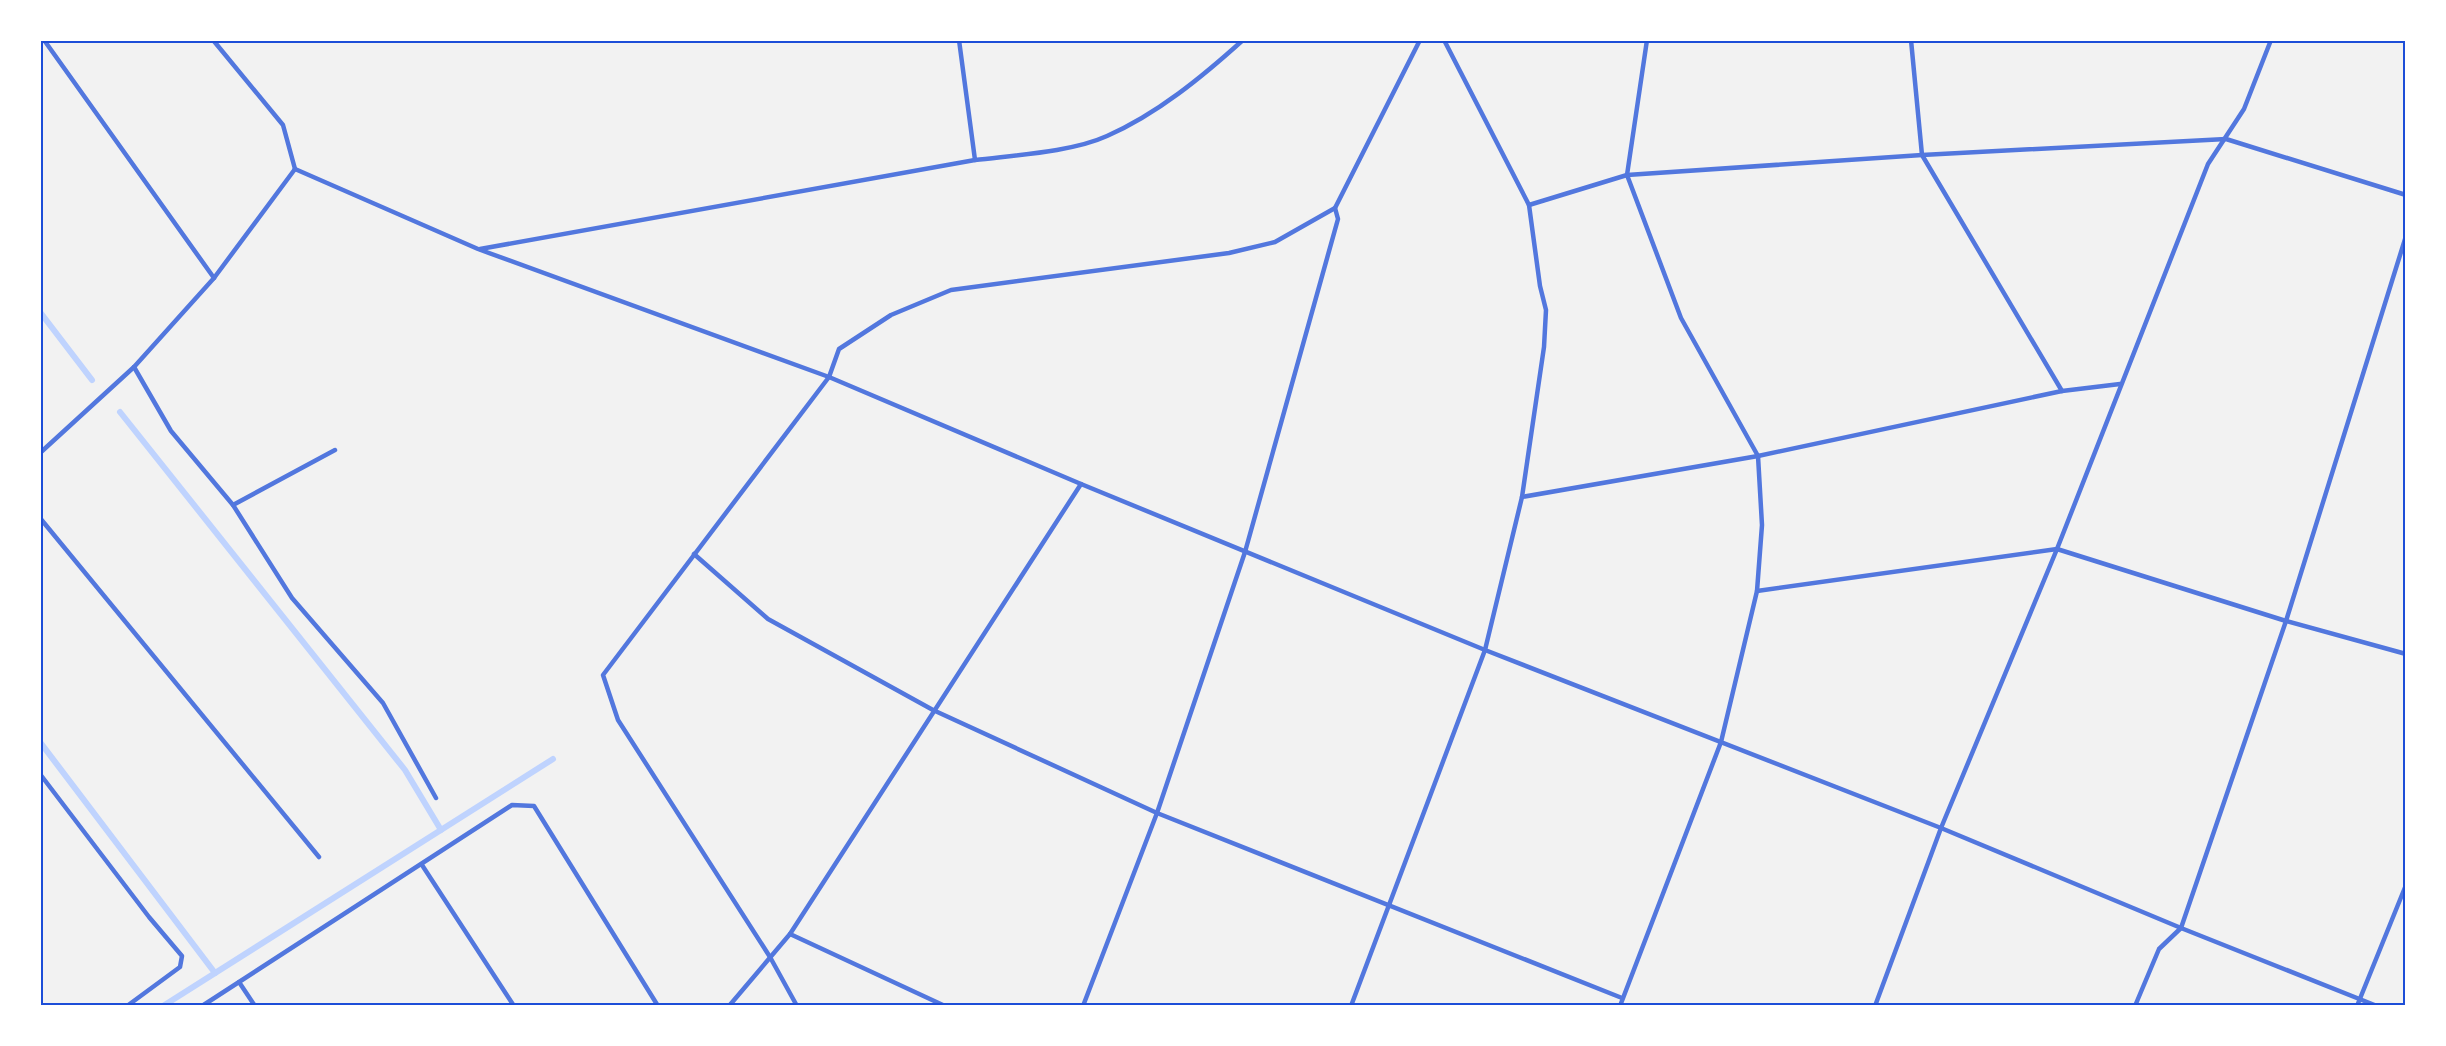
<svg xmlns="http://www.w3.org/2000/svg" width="2446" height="1046" font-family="Montserrat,sans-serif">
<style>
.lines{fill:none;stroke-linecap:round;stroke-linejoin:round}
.stream{stroke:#bfd3fe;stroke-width:6}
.service{stroke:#5277de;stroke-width:4.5}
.neatline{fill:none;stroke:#1d4ed8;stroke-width:2}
</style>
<rect width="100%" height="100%" fill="#f2f2f2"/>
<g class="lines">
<g class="stream">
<path d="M40 312 92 380"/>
<path d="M120 412 405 770 441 830"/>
<path d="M40 742 215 973"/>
<path d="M163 1006 553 759"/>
</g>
<g class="service">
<path d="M44 40 214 278"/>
<path d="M213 40 283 125 295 169"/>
<path d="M959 40 975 160"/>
<path d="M1911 40 1922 155 2062 391"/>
<path d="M295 169 478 249 829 377 1081 484 1485 650 1941 828 2181 928 2377 1006"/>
<path d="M1529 205 1627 175 1922 155 2226 139 2406 195"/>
<path d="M480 249 975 160C1015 155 1072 152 1107 136 1157 114 1202 77 1243 40"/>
<path d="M134 367 171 431 233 505 292 598 383 703 436 798"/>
<path d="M40 453 134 367 214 278 295 169"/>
<path d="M1522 497 1758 456 2062 391 2120 384"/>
<path d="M233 505 335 450"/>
<path d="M40 518 319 857"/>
<path d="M694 554 768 619 933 710 1157 813 1622 998"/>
<path d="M1757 591 2057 549 2286 621 2406 654"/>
<path d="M40 774 149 917 182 956 180 967 127 1006"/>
<path d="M422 865 514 1006"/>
<path d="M790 934 945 1006"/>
<path d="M239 982 255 1006"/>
<path d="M202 1006 512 805 534 806 658 1006"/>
<path d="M729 1006 790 934 1081 484"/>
<path d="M797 1006 770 957 618 720 603 675 829 377 839 349 891 315 951 290 1229 253 1275 242 1335 208 1420 40"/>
<path d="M1083 1006 1157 813 1245 552 1338 219 1335 208"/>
<path d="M1351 1006 1485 650 1522 497 1544 347 1546 310 1540 286 1529 205 1444 40"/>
<path d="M1620 1006 1721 742 1757 591 1762 525 1758 456 1681 318 1627 175 1647 40"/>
<path d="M1875 1006 1941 828 2057 549 2208 164 2244 109 2271 40"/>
<path d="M2135 1006 2159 949 2181 928 2286 621 2406 236"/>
<path d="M2357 1006 2406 885"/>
</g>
</g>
<rect width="2446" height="1046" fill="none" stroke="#ffffff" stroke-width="84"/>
<rect x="42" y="42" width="2362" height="962" class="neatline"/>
</svg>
